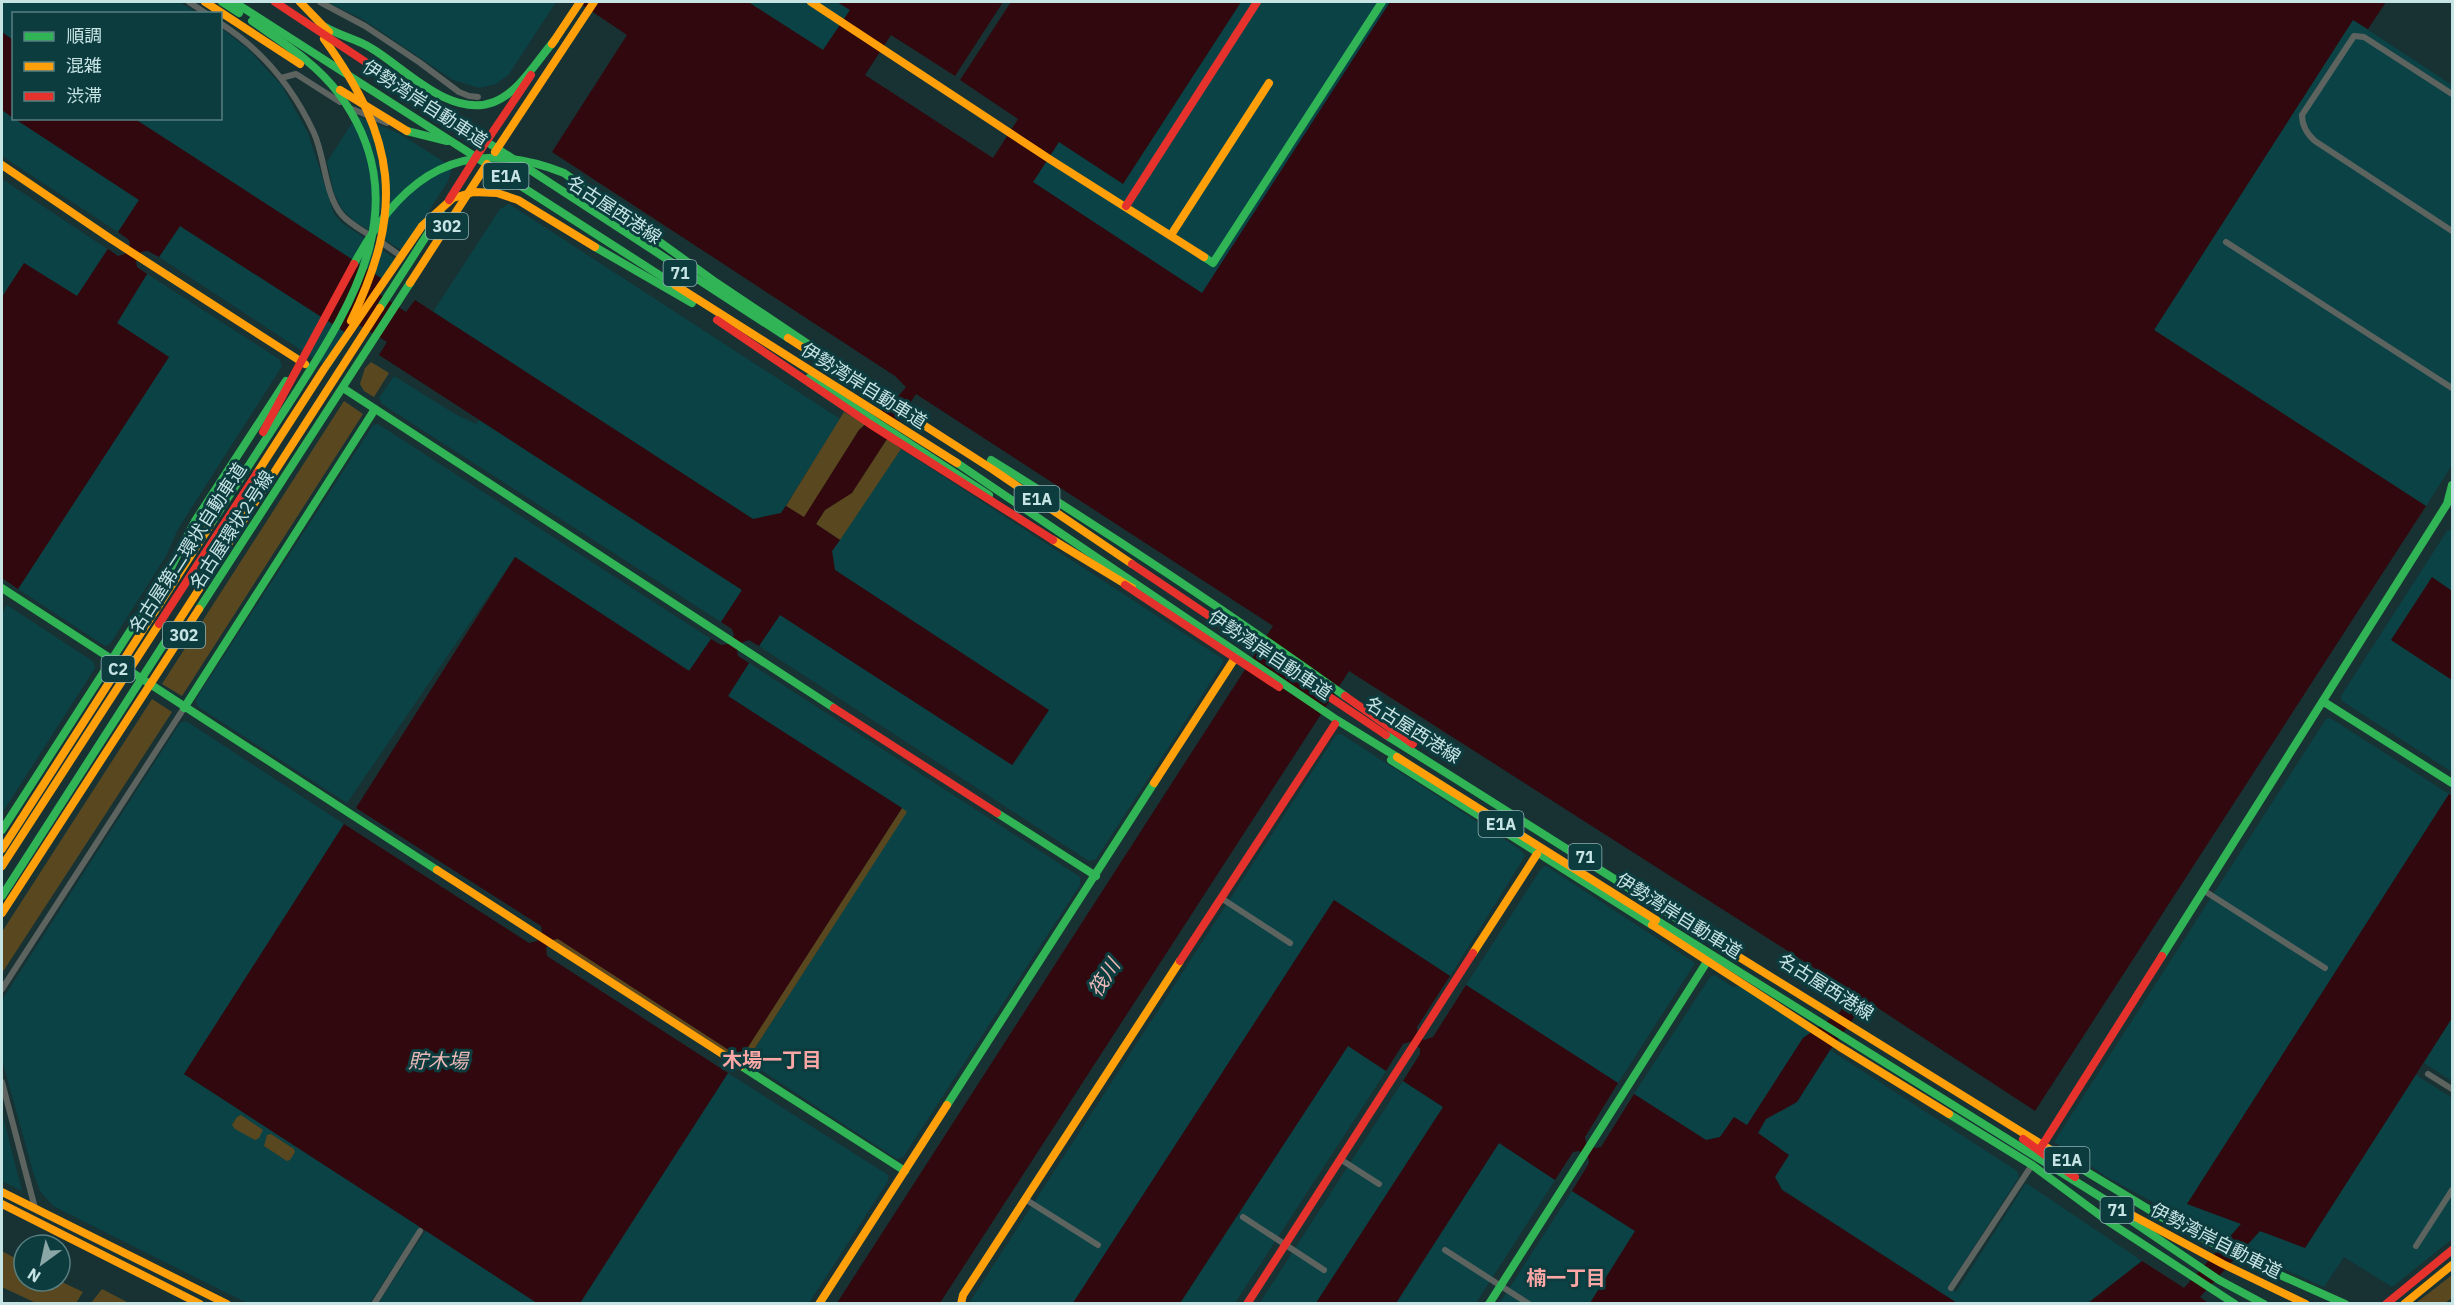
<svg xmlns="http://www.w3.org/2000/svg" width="2454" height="1305" font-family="'IBM Plex Sans','Noto Sans JP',sans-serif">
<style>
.built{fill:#0b4245}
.green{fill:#59481f}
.water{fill:#31080d}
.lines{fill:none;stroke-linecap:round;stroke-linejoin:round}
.street{stroke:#5d6460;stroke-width:6}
.fast{stroke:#30b455;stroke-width:8}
.slow{stroke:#ff9f0a;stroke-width:8}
.jam{stroke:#e5322d;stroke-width:8}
.labels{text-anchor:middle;stroke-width:6;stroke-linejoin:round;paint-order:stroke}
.shield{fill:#0d3c3f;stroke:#8fb2b3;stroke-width:1.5}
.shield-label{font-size:16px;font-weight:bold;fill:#c7e4e5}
.street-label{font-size:18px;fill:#c7e4e5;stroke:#0d3c3f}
.water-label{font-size:20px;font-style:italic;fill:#efb9b8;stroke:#0d3c3f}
.neighbourhood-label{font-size:20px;font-weight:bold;fill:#fba7a6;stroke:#0d3c3f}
</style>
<rect width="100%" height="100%" fill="#183234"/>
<g class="built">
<path d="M2 2H179L198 13 14 14 13 40 2 32Z"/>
<path d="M327 2H556L509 74 496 84 479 88 453 80 364 20Z"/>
<path d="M749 2H837L850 10 823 50Z"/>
<path d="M1241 2H1390L1202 294 1033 182 1059 142 1123 183Z"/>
<path d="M2353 20 2452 85V465L2426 506 2154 330Z"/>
<path d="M221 28 248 49 282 86 308 133 334 214 342 223 400 262 387 282 135 119 220 118Z"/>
<path d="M2 110 139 200 118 232 2 156Z"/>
<path d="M360 117 400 134 452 167 448 181 403 251 354 221 342 209 334 193 327 162 352 123Z"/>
<path d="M2 179 107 249 77 296 24 263 2 297Z"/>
<path d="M509 204 840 419 781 513 753 519 433 312 500 209Z"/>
<path d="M180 226 351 336 330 369 159 257Z"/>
<path d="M147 274 279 359 282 366 178 529 166 556 110 644 105 646 18 589 169 357 117 323Z"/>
<path d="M394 376 455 414 476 424 479 420 742 590 721 622 382 404 379 398Z"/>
<path d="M378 424 711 639 690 671 515 557 347 803 197 706 196 699 373 425Z"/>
<path d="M901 449 1223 659V663L1096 859 1089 861 759 646 780 615 1013 765 1049 710 835 570 832 551Z"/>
<path d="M2452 529V591L2433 578 2391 640 2452 680V772L2342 701 2341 696 2447 531Z"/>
<path d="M7 605 94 662 95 668 2 813V614Z"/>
<path d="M749 663 1080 877V885L903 1157 897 1159 747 1061 906 812 728 696Z"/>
<path d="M2330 718 2449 794 2188 1203 2241 1224 2226 1242 2107 1177 2054 1142 2326 719Z"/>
<path d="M186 721 344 824 184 1074 420 1226 370 1303H247L53 1206 40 1191 33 1172 2 1059V1000L180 723Z"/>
<path d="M1341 734 1521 850 1525 856 1450 976 1334 900 1073 1303 971 1304V1300L1336 735Z"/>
<path d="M1546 866 1695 963 1618 1083 1466 985 1541 869Z"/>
<path d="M1714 975 1733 987 1741 986 1812 1033 1803 1038 1747 1126 1734 1117 1720 1137 1706 1140 1634 1094 1710 977Z"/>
<path d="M2452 1018V1081L2424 1063Z"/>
<path d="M1348 1046 1386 1071 1235 1303 1180 1304Z"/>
<path d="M1830 1050 2017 1171 2019 1177 1948 1287 1956 1292 2026 1183 2142 1261 2087 1303H1957L1782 1189 1775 1177 1758 1133 1766 1119 1797 1102Z"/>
<path d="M728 1073 888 1175V1181L809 1303 580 1304Z"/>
<path d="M2416 1075 2452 1098V1239L2392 1287 2344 1257 2324 1287 2242 1250 2260 1231 2305 1248Z"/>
<path d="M1403 1081 1444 1107 1316 1303 1259 1304Z"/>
<path d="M2 1113 22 1191 2 1181Z"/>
<path d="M1499 1143 1555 1180 1476 1303 1396 1304Z"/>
<path d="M1572 1191 1635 1231 1590 1303 1499 1304Z"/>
<path d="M426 1230 537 1303 378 1304Z"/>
</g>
<g class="green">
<path d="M371 362 389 373 374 397 364 391 360 384 365 368Z"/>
<path d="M344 401 363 414 182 696 162 684Z"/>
<path d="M844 412 865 424 859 430 804 518 786 506Z"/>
<path d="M887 439 901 449 840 540 816 524 825 510 852 492Z"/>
<path d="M152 699 172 712 2 973V932Z"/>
<path d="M902 808 907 812 744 1065 552 940 558 938 741 1057Z"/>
<path d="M241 1115 263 1130 259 1138 255 1140 235 1129 232 1125 237 1117Z"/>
<path d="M271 1134 294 1149 295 1152 290 1160 287 1161 264 1146 267 1135Z"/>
<path d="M2 1251 24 1263V1281H60L83 1292 76 1303H36L6 1289 2 1287Z"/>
<path d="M2452 1275V1298L2445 1303H2416Z"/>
<path d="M102 1289 129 1303H91Z"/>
</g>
<g class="water">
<path d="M578 2H748L823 50 850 10 837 2H1003L955 76 891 35 865 75 993 158 1018 119 960 80 1011 2H1241L1123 184 1059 142 1033 182 1202 293 1390 2H2386L2368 29 2353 20 2154 330 2426 506 2035 1111 1864 999 1852 1021 1830 1050 1797 1102 1766 1119 1758 1133 1789 1155 1775 1177 1782 1190 1957 1303H1590L1635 1231 1572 1191 1589 1163 1588 1157 1579 1151 1573 1152 1555 1180 1499 1143 1396 1303H1316L1443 1107 1403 1081 1420 1054V1048L1410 1042 1403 1044 1386 1071 1348 1046 1180 1303H1073L1334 900 1450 976 1417 1027 1418 1036 1424 1040 1433 1037 1466 985 1618 1083 1585 1137 1586 1143 1595 1148 1601 1147 1634 1094 1706 1140 1720 1137 1734 1117 1747 1125 1803 1038 1840 1012 1852 992 1349 671 940 1303H837L1273 626 916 394 852 493 825 510 816 524 840 540 832 551 835 570 1049 710 1012 765 780 615 759 646 749 640 743 642 737 650 738 656 749 663 728 696 902 808 741 1058 558 939 552 940 546 948 547 956 728 1073 580 1303H537L184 1074 344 824 529 943 537 941 542 932 541 926 356 808 515 557 689 671 711 639 721 645 728 644 734 635 732 629 721 622 742 590 379 355 387 342 359 325 351 336 180 226 159 257 148 251 141 252 136 261 137 267 147 274 117 323 169 357 18 589 2 578V297L24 263 77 296 108 249 118 256 125 254 130 245 129 240 118 232 139 200 15 119H135L387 282 379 294 406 312 415 300 753 519 781 513 786 506 804 517 859 430 897 398 906 387 895 376 552 152 627 35Z"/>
<path d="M2 32 13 40V118L2 110Z"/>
<path d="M2432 577 2452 591V680L2391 640Z"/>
<path d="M2449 794 2452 796V1018L2305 1248 2260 1231 2200 1297 2208 1303 2087 1304 2142 1261 2184 1288 2241 1224 2187 1204Z"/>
</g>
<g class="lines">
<g class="street">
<path d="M189 2 207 14"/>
<path d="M320 2 365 26 419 62 459 92 469 96 478 97"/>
<path d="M220 23C262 50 293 87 314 133 325 157 325 196 342 215 350 224 362 230 372 237"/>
<path d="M281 78 296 74 340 102"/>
<path d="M2452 94 2364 37 2354 36 2302 115C2302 126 2307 134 2315 141L2452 231"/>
<path d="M352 109 387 123"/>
<path d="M381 242 402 257"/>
<path d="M2226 242 2452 388"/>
<path d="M2203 890 2325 968"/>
<path d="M1221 898 1290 943"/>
<path d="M2 989 184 708"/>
<path d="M2428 1074 2452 1089"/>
<path d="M2 1082 35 1208"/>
<path d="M1340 1159 1379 1184"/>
<path d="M1025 1199 1098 1245"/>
<path d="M1243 1217 1324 1270"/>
<path d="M2416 1246 2452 1190"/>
<path d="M1445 1250 1529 1304"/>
<path d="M1951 1288 2032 1165"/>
<path d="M374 1304 420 1231"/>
</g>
<g class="fast">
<path d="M222 2 239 13"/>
<path d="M234 2 675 285"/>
<path d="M325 27C340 36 357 39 371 48 405 68 450 119 494 102 520 92 537 60 555 40"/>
<path d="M438 110 788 338"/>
<path d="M407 131 447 141"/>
<path d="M595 247 692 303"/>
<path d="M1204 257 1213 263 1382 2"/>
<path d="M354 264C402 174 463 133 564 173L714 281 811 346"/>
<path d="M380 308 441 213"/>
<path d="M809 378 989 495"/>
<path d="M343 388 834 708"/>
<path d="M991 460C1112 535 1229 613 1345 696"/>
<path d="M957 463 1337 720 1397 757"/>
<path d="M211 524C239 481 267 437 295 394 356 299 417 200 339 94 316 63 283 43 252 21"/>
<path d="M2 588 437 870"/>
<path d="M199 609 410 283"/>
<path d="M2324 702 2452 783"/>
<path d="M184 708 375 409"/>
<path d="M1386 735 1689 926"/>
<path d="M1391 760 1652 925"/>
<path d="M997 813 1096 876"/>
<path d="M2 830 172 566 195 521 286 381"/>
<path d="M2 896 167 639"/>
<path d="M1656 920 2115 1206"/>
<path d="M2162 956 2447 504 2452 485"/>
<path d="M741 1066 905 1171"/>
<path d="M947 1105 1154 783"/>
<path d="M1949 1114 2032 1165 2109 1222 2235 1304"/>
<path d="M2049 1149 2163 1218 2244 1259 2345 1304"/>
<path d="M2126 1217 2219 1280 2264 1304"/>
<path d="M1489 1304 1708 960"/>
</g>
<g class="slow">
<path d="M205 2 300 64"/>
<path d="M300 2 329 32"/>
<path d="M811 2 1051 160 1204 257"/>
<path d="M324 39C397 140 405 209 351 321"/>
<path d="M552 44 580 2"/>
<path d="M340 90 407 131"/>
<path d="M495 152 594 2"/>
<path d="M2 165 111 239 305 364"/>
<path d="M1171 235 1269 83"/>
<path d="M410 283 487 164"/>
<path d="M675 285 957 463"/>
<path d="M788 338 992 469 1132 564"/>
<path d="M257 473 324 369 422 226 453 198 474 192 497 193 518 200 595 247"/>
<path d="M1053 540 1132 588"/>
<path d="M167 639 380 308"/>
<path d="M1397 757 1656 920"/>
<path d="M1154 783 1235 658"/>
<path d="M2 849 211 524"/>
<path d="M2 866 159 624"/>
<path d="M437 870 741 1066"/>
<path d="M2 913 199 609"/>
<path d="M1652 925 1840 1047 1949 1114"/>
<path d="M1689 926 2049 1149"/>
<path d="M1473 953 1537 854"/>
<path d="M2 1192 227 1304"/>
<path d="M2 1204 200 1304"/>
<path d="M2115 1206 2223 1264 2306 1304"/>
<path d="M819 1304 947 1105"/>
<path d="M961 1304 963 1295 1180 961"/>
<path d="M2404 1304 2452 1265"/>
</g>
<g class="jam">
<path d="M275 2 438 110"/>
<path d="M476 157 531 75"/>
<path d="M449 200 476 157"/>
<path d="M1126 206 1257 2"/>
<path d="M717 320 870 424 1053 540"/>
<path d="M263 432 354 264"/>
<path d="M1132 564 1386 735"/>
<path d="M1125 585 1279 687"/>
<path d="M159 624 257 473"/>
<path d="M1345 696 1413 744"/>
<path d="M834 708 997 813"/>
<path d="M1180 961 1335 724"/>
<path d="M2023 1139 2075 1177"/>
<path d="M2040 1149 2162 956"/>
<path d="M1247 1304 1473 953"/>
<path d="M2386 1304 2452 1250"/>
</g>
</g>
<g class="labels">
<g class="shield">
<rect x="483.5" y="163" width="45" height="26" rx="4.5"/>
<rect x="426" y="213" width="42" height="26" rx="4.5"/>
<rect x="663.5" y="260" width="33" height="26" rx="4.5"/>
<rect x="1014.5" y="486" width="45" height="26" rx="4.5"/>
<rect x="163" y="622" width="42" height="26" rx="4.5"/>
<rect x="101.5" y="656" width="33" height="26" rx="4.5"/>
<rect x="1478.5" y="811" width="45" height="26" rx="4.5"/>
<rect x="1568.5" y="844" width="33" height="26" rx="4.5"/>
<rect x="2044.5" y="1147" width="45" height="26" rx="4.5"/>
<rect x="2100.5" y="1197" width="33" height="26" rx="4.5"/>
</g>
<g class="shield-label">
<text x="506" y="182">E1A</text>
<text x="447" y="232">302</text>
<text x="680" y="279">71</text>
<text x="1037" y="505">E1A</text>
<text x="184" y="641">302</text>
<text x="118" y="675">C2</text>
<text x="1501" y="830">E1A</text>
<text x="1585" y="863">71</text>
<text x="2067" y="1166">E1A</text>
<text x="2117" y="1216">71</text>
</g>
<g class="street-label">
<text transform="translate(425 104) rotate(33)" y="6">伊勢湾岸自動車道</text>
<text transform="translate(614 210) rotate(33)" y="6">名古屋西港線</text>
<text transform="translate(864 386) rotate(32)" y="6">伊勢湾岸自動車道</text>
<text transform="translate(232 530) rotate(-57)" y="6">名古屋環状2号線</text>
<text transform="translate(188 548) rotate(-57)" y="6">名古屋第二環状自動車道</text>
<text transform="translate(1270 655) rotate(34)" y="6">伊勢湾岸自動車道</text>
<text transform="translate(1413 730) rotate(32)" y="6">名古屋西港線</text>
<text transform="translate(1679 916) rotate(32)" y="6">伊勢湾岸自動車道</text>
<text transform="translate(1826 987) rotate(32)" y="6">名古屋西港線</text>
<text transform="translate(2216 1241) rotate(27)" y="6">伊勢湾岸自動車道</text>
</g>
<g class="water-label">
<text transform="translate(1104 978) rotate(-57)" y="7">筏川</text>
<text x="438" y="1068">貯木場</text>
</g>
<g class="neighbourhood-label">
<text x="772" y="1067">木場一丁目</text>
<text x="1566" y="1285">楠一丁目</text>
</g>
</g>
<rect width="2454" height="1305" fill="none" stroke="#c7e4e5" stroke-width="6"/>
<rect x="12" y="12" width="210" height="108" fill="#0d3c3f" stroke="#577f81" stroke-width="1.5"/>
<rect x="24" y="32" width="30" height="9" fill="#30b455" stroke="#577f81" stroke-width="1.5"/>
<text x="66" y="42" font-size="18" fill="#c7e4e5">順調</text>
<rect x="24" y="62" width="30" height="9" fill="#ff9f0a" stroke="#577f81" stroke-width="1.5"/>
<text x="66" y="72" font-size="18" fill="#c7e4e5">混雑</text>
<rect x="24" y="92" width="30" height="9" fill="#e5322d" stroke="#577f81" stroke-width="1.5"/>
<text x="66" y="102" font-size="18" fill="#c7e4e5">渋滞</text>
<g transform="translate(42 1263) rotate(213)"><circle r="28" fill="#0d3c3f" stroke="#577f81" stroke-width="1.5"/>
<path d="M0-4.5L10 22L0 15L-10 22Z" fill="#8aa6a7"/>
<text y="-9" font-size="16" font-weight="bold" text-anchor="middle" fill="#c7e4e5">N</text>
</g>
</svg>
